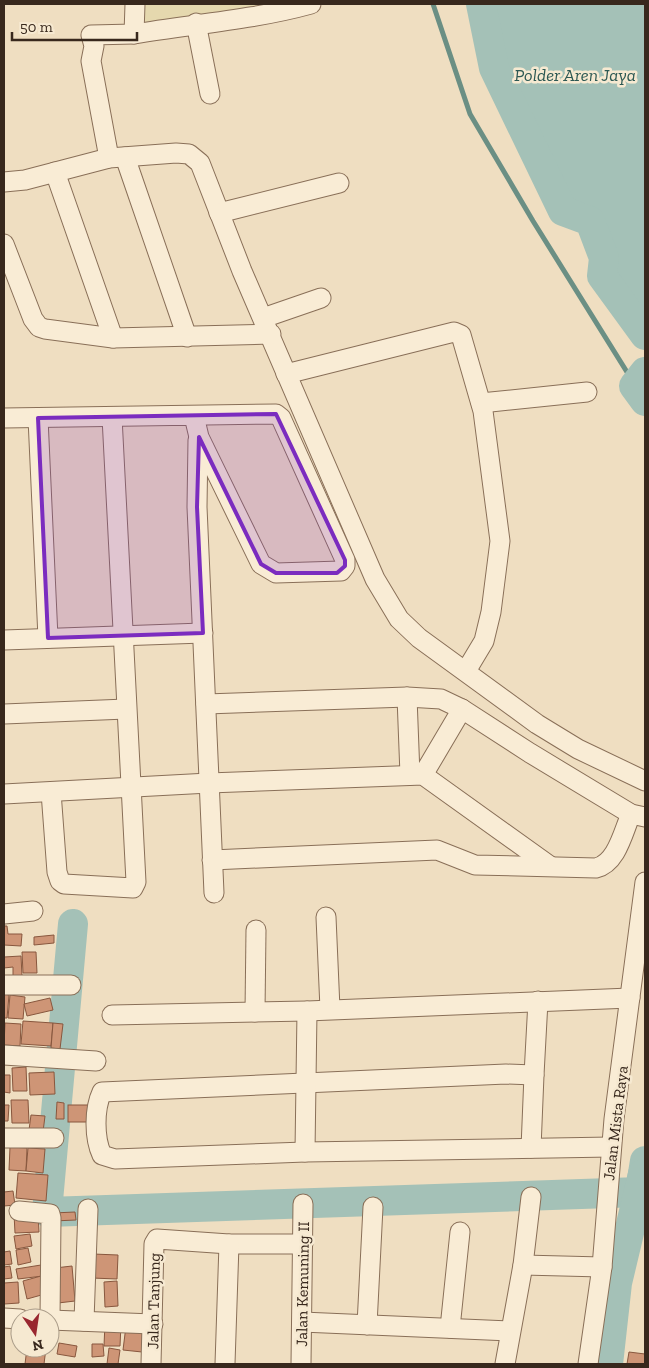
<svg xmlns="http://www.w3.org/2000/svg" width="649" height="1368" font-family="'Zilla Slab',serif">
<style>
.farmland{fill:#e5d8ae}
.green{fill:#cacd95}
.water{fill:#a4c1b7;stroke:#6b8f84}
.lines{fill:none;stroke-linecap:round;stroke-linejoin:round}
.stream{stroke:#6b8f84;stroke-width:5}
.river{stroke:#a4c1b7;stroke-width:30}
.building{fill:#ce9576;stroke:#88573e}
.street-casing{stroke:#896f58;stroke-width:21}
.street{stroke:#f9ecd5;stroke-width:19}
.marked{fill:#7b2cbf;fill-opacity:0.2;stroke:#7b2cbf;stroke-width:4;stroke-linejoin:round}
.labels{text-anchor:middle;stroke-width:5;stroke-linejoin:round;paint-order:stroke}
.street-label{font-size:16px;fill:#38281d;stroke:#f6e9d1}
.water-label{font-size:18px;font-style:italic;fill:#2c5853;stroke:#f6e9d1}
</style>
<rect width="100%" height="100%" fill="#efdec1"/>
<path class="farmland" d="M135 4H311L134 34Z"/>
<path class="green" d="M645 372V401L634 386Z"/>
<path class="water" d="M481 4H645V335L602 276 604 258 590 221 563 211 494 68Z"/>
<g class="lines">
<path class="stream" d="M433 4 470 114 533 221 645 401"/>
<g class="river">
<path d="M481 4 494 68 563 211 590 221 604 258 602 276 645 335"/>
<path d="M645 372 634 386 645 401"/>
<path d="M73 924 47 1212 640 1192 645 1161"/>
<path d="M608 1364 617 1283 643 1174"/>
</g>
</g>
<g class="building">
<path d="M4 926H7L8 934H22L21 946 4 945Z"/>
<path d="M54 935V943L34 945V937Z"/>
<path d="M22 952H36L37 973H23Z"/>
<path d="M21 956 22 976 13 977V967L4 968V957Z"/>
<path d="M4 994 9 995 7 1018H4Z"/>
<path d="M10 995 25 997 23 1019 8 1018Z"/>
<path d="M50 998 53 1010 27 1016 24 1004Z"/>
<path d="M23 1021 53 1023 51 1046 21 1044Z"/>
<path d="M5 1023 21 1024 20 1046 4 1045Z"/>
<path d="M53 1023 63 1024 60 1049 51 1048Z"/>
<path d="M26 1067 27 1091H13L12 1068Z"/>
<path d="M54 1072 55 1094 30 1095 29 1073Z"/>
<path d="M4 1075H10V1093L4 1092Z"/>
<path d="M11 1100H28L29 1123H12Z"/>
<path d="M57 1102 64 1103V1119H56Z"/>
<path d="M4 1105H9L8 1121H4Z"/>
<rect x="68" y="1105" width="25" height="17"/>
<path d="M31 1115 45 1116 43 1132 29 1130Z"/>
<path d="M10 1147 27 1148 26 1171 9 1170Z"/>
<path d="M28 1148 45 1149 43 1173 26 1171Z"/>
<path d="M18 1173 48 1175 46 1201 16 1198Z"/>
<path d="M13 1191 15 1205 4 1206V1192Z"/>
<path d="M75 1212 76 1220 53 1221V1213Z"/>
<path d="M38 1213 39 1232 15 1233 14 1214Z"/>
<path d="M30 1234 32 1246 16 1249 14 1236Z"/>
<path d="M28 1248 31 1262 18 1265 16 1250Z"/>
<path d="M10 1251 12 1264 4 1265V1252Z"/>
<path d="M93 1254 118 1255 117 1279 92 1278Z"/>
<path d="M41 1265 43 1276 18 1279 16 1269Z"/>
<path d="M10 1266 12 1278 4 1279V1267Z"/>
<path d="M72 1266 75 1301 58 1303 55 1268Z"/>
<path d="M41 1276 45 1294 27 1299 23 1281Z"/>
<path d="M117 1281 118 1306 105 1307 104 1282Z"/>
<path d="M18 1282 19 1303 4 1304V1283Z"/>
<path d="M105 1323 121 1324 120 1346H104Z"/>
<path d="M126 1326 145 1329 142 1352 123 1350Z"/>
<path d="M59 1343 77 1346 75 1357 57 1354Z"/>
<path d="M92 1344H103L104 1356 92 1357Z"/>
<path d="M27 1348H46L44 1364H25Z"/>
<path d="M109 1348 120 1350 118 1364H107Z"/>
<path d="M629 1352 645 1354V1364H627Z"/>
</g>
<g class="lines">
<defs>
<g id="street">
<path d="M196 23 210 94"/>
<path d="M134 34C193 24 253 20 311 4"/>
<path d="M125 157 187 337"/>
<path d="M109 158 91 61 94 46 91 35 134 34 135 4"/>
<path d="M55 172 113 338"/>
<path d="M4 182 25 180 109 158 176 153 189 154 200 163 242 271 375 579 399 619 419 638 537 724 578 749 645 781"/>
<path d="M219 213 339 183"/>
<path d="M4 244 33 319 39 327 45 329 113 338 271 334"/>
<path d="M263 318 321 298"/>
<path d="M286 374 454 332 461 335 483 411 500 541 491 612 484 641 466 671"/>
<path d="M481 403 587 392"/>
<path d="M4 418 276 414 281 418 345 560V566L341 571 276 573 261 564 199 437 194 416"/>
<path d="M38 418 48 638"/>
<path d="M198 440 197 507 214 893"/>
<path d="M4 640 203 633"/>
<path d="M407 697 410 775"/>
<path d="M206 704 407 697 441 699 462 709 530 753 631 814 645 817"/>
<path d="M4 714 126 709"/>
<path d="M423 775 462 709"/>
<path d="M51 792 57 872 60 881 64 884 133 888 136 882 112 417"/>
<path d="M4 794 209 783 423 775 550 866"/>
<path d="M212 860 437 850 475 865 596 868C617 863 623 832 631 814"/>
<path d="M4 914 33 911"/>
<path d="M326 917 330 1009"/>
<path d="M4 985H71"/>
<path d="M538 1001 534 1075 506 1074 102 1092C94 1109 94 1138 102 1155L115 1159 305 1152 611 1147"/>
<path d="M255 1012 256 930"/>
<path d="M112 1015 307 1011 630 998"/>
<path d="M4 1055 96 1061"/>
<path d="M4 1138H54"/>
<path d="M531 1148 534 1075"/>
<path d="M305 1152 307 1011"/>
<path d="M19 1211 50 1214 51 1218 50 1320"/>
<path d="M523 1265 602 1267"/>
<path d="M4 1318 20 1319"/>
<path d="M50 1320 153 1324"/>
<path d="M84 1321 88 1209"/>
<path d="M302 1322 510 1331"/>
<path d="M367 1325 373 1207"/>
<path d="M450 1328 460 1232"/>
<path d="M151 1364 154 1244 157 1239 229 1244H303"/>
<path d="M225 1364 229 1244"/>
<path d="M301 1364 303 1204"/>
<path d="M505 1364 523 1265 531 1197"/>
<path d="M588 1364 602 1267 614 1119 645 882"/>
</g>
</defs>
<use href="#street" class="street-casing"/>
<use href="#street" class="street"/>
</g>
<path class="marked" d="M276 414 345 560V566L337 573H276L261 564 199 437 197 507 203 633 48 638 38 418Z"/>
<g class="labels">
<g class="street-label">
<text transform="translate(615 1123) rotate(-83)" y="6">Jalan Mista Raya</text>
<text transform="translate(302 1284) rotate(-89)" y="6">Jalan Kemuning II</text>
<text transform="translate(153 1301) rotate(-89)" y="6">Jalan Tanjung</text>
</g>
<g class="water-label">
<text x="575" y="81">Polder Aren Jaya</text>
</g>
</g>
<rect width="649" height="1368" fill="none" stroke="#38281d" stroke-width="10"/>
<g transform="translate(35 1333) rotate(167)"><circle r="24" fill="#f6e9d1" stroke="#aa9c89"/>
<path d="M0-4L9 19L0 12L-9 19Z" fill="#99272f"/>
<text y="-8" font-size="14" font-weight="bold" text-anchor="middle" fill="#38281d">N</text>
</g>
<path d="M12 32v8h125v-8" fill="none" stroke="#38281d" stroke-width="2.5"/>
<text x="20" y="32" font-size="15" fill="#38281d" stroke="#f6e9d1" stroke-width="4" paint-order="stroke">50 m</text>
</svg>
